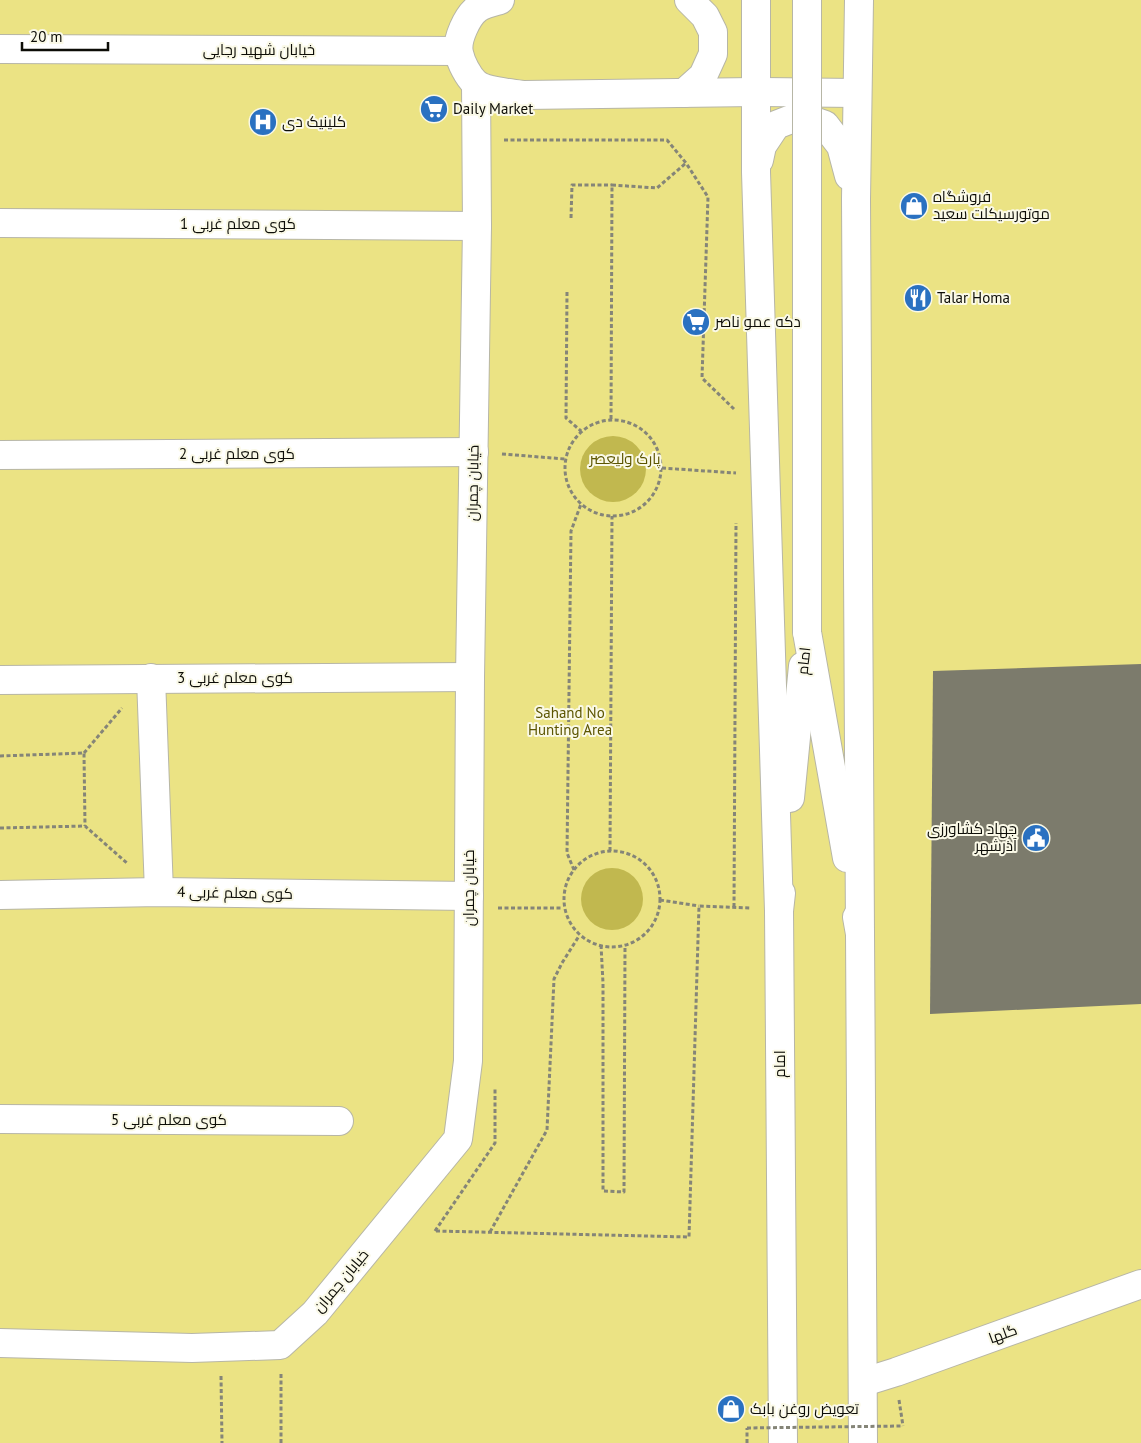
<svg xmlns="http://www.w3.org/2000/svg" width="1141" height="1443" font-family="'PT Sans',Cairo,sans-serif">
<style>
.green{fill:#ebe384}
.water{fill:#c1b84f}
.building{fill:#7c7b6c}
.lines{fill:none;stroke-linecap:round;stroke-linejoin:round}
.minor-casing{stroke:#b7b6a6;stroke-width:30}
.major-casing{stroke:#b7b6a6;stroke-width:30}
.path{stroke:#858578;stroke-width:3;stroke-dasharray:4 2.5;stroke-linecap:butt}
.minor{stroke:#fff;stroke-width:28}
.major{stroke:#fff;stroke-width:28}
.major-bridge-casing{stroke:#b7b6a6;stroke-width:30;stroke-linecap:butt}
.path-bridge{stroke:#858578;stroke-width:3;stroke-dasharray:4 2.5;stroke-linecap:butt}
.major-bridge{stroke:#fff;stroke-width:28}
.labels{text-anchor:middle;stroke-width:4;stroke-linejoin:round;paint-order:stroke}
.street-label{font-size:15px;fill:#0d0d07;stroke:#faf9e7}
.poi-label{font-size:15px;fill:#0d0d07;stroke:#faf9e7;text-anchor:start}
.park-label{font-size:15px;fill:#5c5500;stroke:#faf9e7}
</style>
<rect width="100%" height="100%" fill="#faf9e7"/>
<rect class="green" x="0" y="0" width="1141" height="1443"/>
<g class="water">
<circle cx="613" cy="469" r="33"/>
<circle cx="612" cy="899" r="31"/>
</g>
<path class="building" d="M1141 664V1004L930 1014 933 671Z"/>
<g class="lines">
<defs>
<g id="minor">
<path d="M500 0C493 2 484 4 478 8 467 16 456 40 459 53 461 63 468 76 475 83 485 92 511 93 524 95L755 92"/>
<path d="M0 49 458 51"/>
<path d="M684 93 703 76 713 54V32L705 16 689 0"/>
<path d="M0 223 477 226"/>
<path d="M0 455 474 452"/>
<path d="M151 678 159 892"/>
<path d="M0 680 470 677"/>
<path d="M0 895 159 892 469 896"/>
<path d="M0 1119 339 1121"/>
<path d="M0 1343 192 1348 280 1345 315 1313 458 1139 468 1061 470 677 477 226 476 84"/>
<path d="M864 1382 896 1372 1141 1284"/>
</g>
<g id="major">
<path d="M756 0V172L779 911"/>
<path d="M859 0 856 199 860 934"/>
<path d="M755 92 857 93"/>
<path d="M759 160 762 146 776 125 799 116 825 125 841 146 849 176"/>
<path d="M807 632 847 858"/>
<path d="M790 798 803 666"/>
<path d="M781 893 779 911 783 1443"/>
<path d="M857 917 860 934 863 1443"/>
</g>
</defs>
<use href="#minor" class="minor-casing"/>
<use href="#major" class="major-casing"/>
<g class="path">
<path d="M504 140H667L686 163 708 197 702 378 734 409"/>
<path d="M571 218 572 185H612"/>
<path d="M567 292 566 418 581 431"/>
<path d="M611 419 612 185 657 188 686 163"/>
<circle cx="613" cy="468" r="48"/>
<path d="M502 454 565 459"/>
<path d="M662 468 736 473"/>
<path d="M84 753 122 708"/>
<path d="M0 756 84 753 85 826"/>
<path d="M0 828 85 826 128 864"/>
<path d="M610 851 612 516"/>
<circle cx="612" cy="899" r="48"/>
<path d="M574 870 567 853 571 531 581 504"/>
<path d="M660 900 699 906"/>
<path d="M734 907 736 523"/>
<path d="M498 908H563"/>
<path d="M601 945 603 983V1191L624 1192 625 946"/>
<path d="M435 1231 495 1143V1088"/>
<path d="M436 1231 689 1237 699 906 751 908"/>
<path d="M490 1232 547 1130 554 979 562 963 579 936"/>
<path d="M281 1374V1443"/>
<path d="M221 1376 222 1443"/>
<path d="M899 1400 903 1426"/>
<path d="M747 1443V1428"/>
</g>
<use href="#minor" class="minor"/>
<use href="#major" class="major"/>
<defs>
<path id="major-bridge" d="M807 632V0"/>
</defs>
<use href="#major-bridge" class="major-bridge-casing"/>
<path class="path-bridge" d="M747 1428 903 1426"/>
<use href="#major-bridge" class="major-bridge"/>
</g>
<defs>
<symbol id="supermarket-disc" viewBox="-11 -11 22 22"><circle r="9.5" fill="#2a71c1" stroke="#faf9e7"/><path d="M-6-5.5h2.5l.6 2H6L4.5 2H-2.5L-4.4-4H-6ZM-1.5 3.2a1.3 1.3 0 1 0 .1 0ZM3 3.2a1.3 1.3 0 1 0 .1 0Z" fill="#fff"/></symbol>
<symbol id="hospital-disc" viewBox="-11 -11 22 22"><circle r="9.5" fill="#2a71c1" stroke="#faf9e7"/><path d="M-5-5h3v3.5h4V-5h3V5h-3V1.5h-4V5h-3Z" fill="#fff"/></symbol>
<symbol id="shop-disc" viewBox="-11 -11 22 22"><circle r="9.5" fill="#2a71c1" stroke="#faf9e7"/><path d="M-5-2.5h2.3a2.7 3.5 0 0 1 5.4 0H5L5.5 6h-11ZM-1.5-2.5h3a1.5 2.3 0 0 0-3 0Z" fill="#fff"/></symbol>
<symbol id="restaurant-disc" viewBox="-11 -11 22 22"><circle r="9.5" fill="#2a71c1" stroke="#faf9e7"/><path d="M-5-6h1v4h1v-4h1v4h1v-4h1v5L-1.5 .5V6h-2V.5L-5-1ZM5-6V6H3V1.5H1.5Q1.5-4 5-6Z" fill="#fff"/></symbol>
<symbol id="civic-disc" viewBox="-11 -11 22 22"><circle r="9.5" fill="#2a71c1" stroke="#faf9e7"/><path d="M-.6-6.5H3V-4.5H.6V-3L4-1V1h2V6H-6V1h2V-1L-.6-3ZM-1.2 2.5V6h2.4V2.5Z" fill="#fff"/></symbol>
</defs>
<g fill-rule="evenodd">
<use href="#supermarket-disc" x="418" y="93" width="32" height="32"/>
<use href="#hospital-disc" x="247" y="106" width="32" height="32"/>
<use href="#shop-disc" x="898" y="190" width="32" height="32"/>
<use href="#restaurant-disc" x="902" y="282" width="32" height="32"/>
<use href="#supermarket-disc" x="680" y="306" width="32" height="32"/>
<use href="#civic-disc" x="1020" y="822" width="32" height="32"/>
<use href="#shop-disc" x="715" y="1393" width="32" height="32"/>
</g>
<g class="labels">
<g class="street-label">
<text x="259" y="55">خیابان شهید رجایی</text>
<text x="238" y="229">کوی معلم غربی 1</text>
<text x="237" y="459">کوی معلم غربی 2</text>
<text transform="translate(473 483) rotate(-89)" y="5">خیابان چمران</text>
<text transform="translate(804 661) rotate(-84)" y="5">امام</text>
<text x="235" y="683">کوی معلم غربی 3</text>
<text transform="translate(469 888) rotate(-90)" y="5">خیابان چمران</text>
<text transform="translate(235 893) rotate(1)" y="5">کوی معلم غربی 4</text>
<text transform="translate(780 1064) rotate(-90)" y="5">امام</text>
<text x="169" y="1125">کوی معلم غربی 5</text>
<text transform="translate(341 1281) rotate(-50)" y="5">خیابان چمران</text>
<text transform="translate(1003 1334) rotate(-20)" y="5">گلها</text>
</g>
<g class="poi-label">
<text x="453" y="114">Daily Market</text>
<text x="282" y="127">کلینیک دی</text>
<text x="933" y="202">فروشگاه<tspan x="933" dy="17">موتورسیکلت سعید</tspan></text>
<text x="937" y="303">Talar Homa</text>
<text x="715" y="327">دکه عمو ناصر</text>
<text x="1017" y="834" text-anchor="end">جهاد کشاورزی<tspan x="1017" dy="17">آذرشهر</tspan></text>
<text x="750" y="1414">تعویض روغن بابک</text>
</g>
<g class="park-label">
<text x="625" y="464">پارک ولیعصر</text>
<text x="570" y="718">Sahand No<tspan x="570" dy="17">Hunting Area</tspan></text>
</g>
</g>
<path d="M22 42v8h86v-8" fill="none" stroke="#0d0d07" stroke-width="2.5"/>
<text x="30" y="42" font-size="15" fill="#0d0d07" stroke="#faf9e7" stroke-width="4" paint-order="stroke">20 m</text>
</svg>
